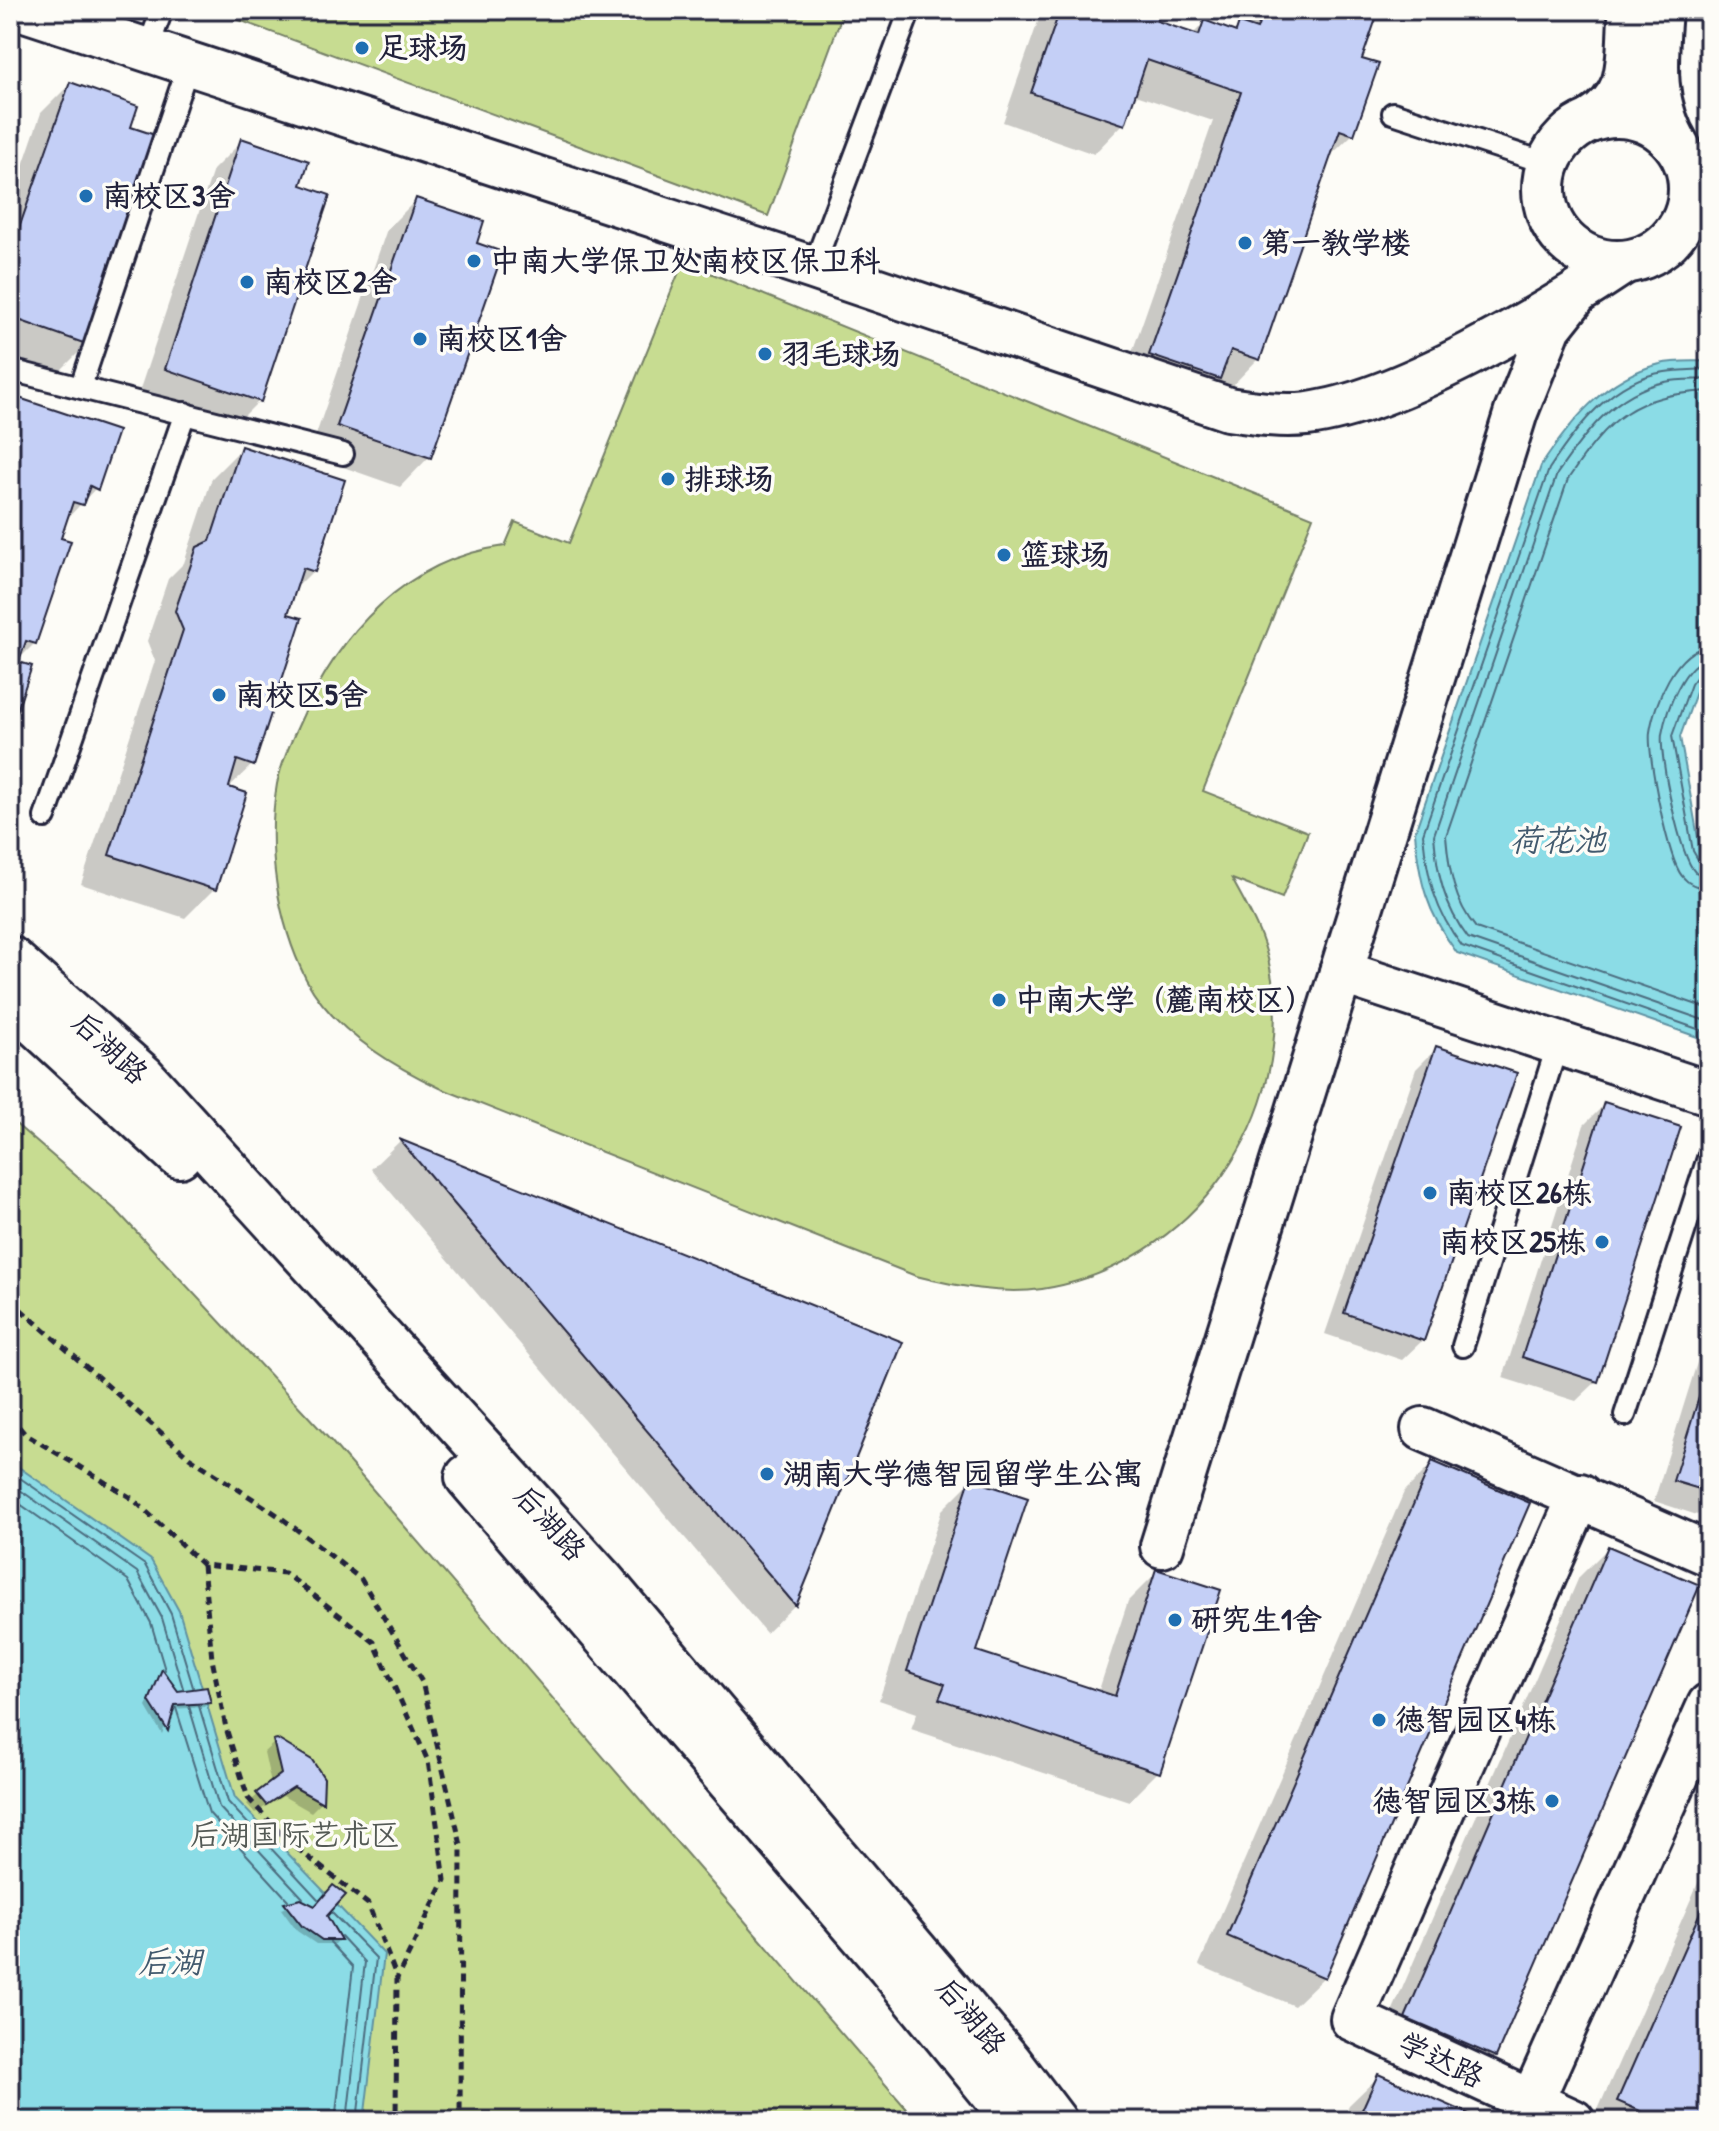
<svg xmlns="http://www.w3.org/2000/svg" width="1719" height="2131" font-family="'Patrick Hand','LXGW WenKai TC',sans-serif">
<style>
.green{fill:#c7dc91;stroke:#747f66;stroke-width:2}
.water{fill:#8bdce6;stroke:#6192a2;stroke-width:2}
.shadow{fill:#0003}
.lines{fill:none;stroke-linecap:round;stroke-linejoin:round}
.shore{stroke:#4c6c7f;stroke-width:2}
.building{fill:#c4cff6;stroke:#22223b;stroke-width:2}
.lane-casing{stroke:#22223b;stroke-width:26}
.street-casing{stroke:#22223b;stroke-width:48}
.secondary-casing{stroke:#22223b;stroke-width:50}
.path{stroke:#22223b;stroke-width:5;stroke-dasharray:8 6;stroke-linecap:butt}
.lane{stroke:#fdfcf7;stroke-width:20}
.street{stroke:#fdfcf7;stroke-width:42}
.secondary{stroke:#fdfcf7;stroke-width:44}
.poi-dot{fill:#1f6fb2;stroke:#fdfcf7;stroke-width:3}
.labels{text-anchor:middle;stroke-width:7;stroke-linejoin:round;paint-order:stroke}
.poi-label{font-size:30px;font-weight:bold;fill:#22223b;stroke:#fdfcf7;text-anchor:start}
.street-label{font-size:30px;fill:#22223b;stroke:#fdfcf7}
.park-label{font-size:30px;fill:#545a55;stroke:#fdfcf7}
.water-label{font-size:32px;font-style:italic;fill:#425a6e;stroke:#fdfcf7}
</style>
<rect width="100%" height="100%" fill="#fdfcf7"/>
<filter id="ink" filterUnits="userSpaceOnUse"><feTurbulence type="fractalNoise" baseFrequency=".0125" numOctaves="2"/><feDisplacementMap in="SourceGraphic" scale="16" xChannelSelector="R" yChannelSelector="G"/><feConvolveMatrix kernelMatrix="1 2 1 2 8 2 1 2 1" color-interpolation-filters="sRGB"/></filter>
<g filter="url(#ink)">
<g class="green">
<path d="M230 10H844L768 216 228 16Z"/>
<path d="M683 262 1313 517 1203 791 1308 832 1282 898 1232 879C1248 908 1264 935 1270 968 1299 1116 1191 1266 1042 1289 1001 1295 956 1286 916 1276L440 1088C391 1065 332 1029 306 979 277 921 266 848 277 784 281 764 291 741 300 722 339 633 405 559 505 546L515 522 569 543Z"/>
<path d="M10 1119 118 1212 331 1441 917 2121H10Z"/>
</g>
<g class="water">
<path d="M1709 361V673L1698 687 1680 737 1700 849 1709 863V1041L1457 953C1427 912 1419 882 1415 832L1541 466C1570 422 1605 377 1660 364 1675 360 1693 362 1709 361Z"/>
<path d="M10 1461 151 1560 179 1611 235 1798 384 1954 364 2121H10Z"/>
</g>
<g class="shadow">
<path d="M1042 10H1159L1154 22 1192 35 1204 23 1233 33 1241 26 1246 10H1377L1359 60 1353 134 1328 158 1258 359 1229 389 1121 384 1213 121 1133 94 1123 124 1094 154 1003 122Z"/>
<path d="M70 84 128 128 88 343 58 373 10 356V203L41 113Z"/>
<path d="M242 141 299 186 259 401 230 430 137 398 213 170Z"/>
<path d="M416 200 429 457 400 487 309 455 387 229Z"/>
<path d="M10 397 96 488 64 522 35 643 15 663 10 726Z"/>
<path d="M241 449 313 571 294 590 286 615 252 765 228 788 214 889 185 918 81 884 155 661 147 641 168 579 184 563 212 478Z"/>
<path d="M1437 1048 1423 1340 1402 1360 1325 1334 1416 1069Z"/>
<path d="M1605 1104 1597 1381 1576 1401 1503 1378 1584 1125Z"/>
<path d="M400 1141 901 1344 795 1605 766 1633 371 1169Z"/>
<path d="M1709 1324V1502L1697 1515 1654 1501Z"/>
<path d="M1433 1463 1324 1977 1294 2006 1199 1965 1404 1492Z"/>
<path d="M971 1481 975 1652 1098 1693 1128 1601 1157 1572 1158 1772 1129 1801 911 1729 917 1713 879 1700 942 1510Z"/>
<path d="M1608 1548 1495 2056 1466 2085 1377 2047 1579 1577Z"/>
<path d="M161 1672 177 1694 208 1703 204 1707 172 1709 162 1734 146 1707Z"/>
<path d="M275 1742 322 1778 321 1802 311 1812 283 1796 255 1813 247 1804 271 1784 264 1752Z"/>
<path d="M1709 1858V2121H1593Z"/>
<path d="M301 1901 324 1916 339 1940 335 1944H316L297 1931 281 1909Z"/>
<path d="M1379 2076 1469 2121H1342L1349 2105Z"/>
</g>
<g class="lines">
<g class="shore">
<path d="M1709 369C1695 370 1680 370 1665 372 1612 379 1576 428 1549 469L1423 834C1427 877 1435 911 1462 946L1709 1033"/>
<path d="M1709 379C1695 380 1679 379 1665 382 1615 392 1584 434 1557 474L1434 835C1437 874 1444 906 1468 938L1709 1022"/>
<path d="M1709 391C1633 395 1610 417 1568 479L1446 836C1449 871 1454 901 1476 928L1709 1009"/>
<path d="M1709 647C1676 648 1654 704 1650 732 1647 755 1668 859 1682 876 1689 885 1698 888 1709 888"/>
<path d="M1709 659C1684 660 1666 712 1662 734 1659 756 1680 856 1695 872L1709 876"/>
<path d="M1709 669 1701 671 1691 684 1672 736 1693 851 1700 863 1709 866"/>
<path d="M10 1471 145 1565 171 1614 193 1687"/>
<path d="M10 1483 137 1572 162 1618 183 1688"/>
<path d="M10 1497 128 1580 151 1623 165 1670"/>
<path d="M189 1706 219 1807 303 1898"/>
<path d="M199 1706 228 1802 318 1899"/>
<path d="M176 1708 209 1813 288 1900"/>
<path d="M332 1913 376 1958 357 2121"/>
<path d="M341 1936 365 1962 347 2121"/>
<path d="M330 1942 353 1967 335 2121"/>
</g>
</g>
<g class="building">
<path d="M1060 10H1161L1157 21 1199 35 1204 20 1236 32 1239 23 1257 29 1264 10H1379L1362 59 1379 64 1354 135 1340 130 1260 360 1231 350 1220 379 1149 355 1241 92 1147 60 1125 125 1031 93Z"/>
<path d="M70 82 138 106 131 127 161 137 89 345 10 317V254Z"/>
<path d="M241 138 309 161 301 185 330 195 261 402 165 369Z"/>
<path d="M416 198 484 221 477 243 503 252 431 458 337 426Z"/>
<path d="M10 395 118 431 98 490 90 486 83 505 73 502 61 538 71 541 36 644 26 641 19 662 32 666 10 732Z"/>
<path d="M241 446 345 480 315 572 303 568 288 614 302 618 254 766 237 760 229 787 247 793 216 890 109 855 183 630 175 611 197 547 210 541Z"/>
<path d="M1436 1046 1517 1073 1424 1341 1344 1313Z"/>
<path d="M1604 1102 1681 1127 1598 1382 1522 1357Z"/>
<path d="M399 1139 903 1342 796 1606Z"/>
<path d="M1709 1365V1492L1673 1481Z"/>
<path d="M1432 1461 1530 1503 1325 1978 1227 1936Z"/>
<path d="M970 1479 1028 1498 977 1651 1115 1696 1156 1569 1221 1590 1160 1773 939 1699 945 1684 907 1671Z"/>
<path d="M1608 1546 1700 1585 1496 2057 1405 2018Z"/>
<path d="M162 1669 178 1691 207 1687 211 1703 175 1705 168 1731 149 1701Z"/>
<path d="M277 1739 312 1760 324 1778 323 1803 294 1787 266 1805 256 1793 281 1774 273 1740Z"/>
<path d="M333 1885 346 1895 327 1916 341 1940H322L302 1926 284 1903 301 1899 315 1906Z"/>
<path d="M1709 1892V2121H1663L1617 2101Z"/>
<path d="M1378 2074 1474 2116 1472 2121H1357Z"/>
</g>
<g class="lines">
<defs>
<g id="lane">
<path d="M148 48 162 10"/>
<path d="M1393 113 1549 164"/>
<path d="M813 268 910 10"/>
<path d="M10 370 343 454"/>
<path d="M81 386 189 63"/>
<path d="M45 817 185 413"/>
<path d="M1463 1346 1558 1043"/>
<path d="M1625 1415 1709 1155"/>
</g>
<g id="street">
<path d="M25 10 813 268 1228 409C1255 413 1281 417 1308 414 1398 403 1547 314 1623 263"/>
<path d="M1660 10C1656 59 1651 104 1679 148"/>
<circle cx="1617" cy="189" r="73"/>
<path d="M1592 120C1633 94 1627 63 1630 19"/>
<path d="M1341 972 1709 1093"/>
<path d="M1423 1429 1709 1554"/>
<path d="M1162 1546 1516 412 1550 327 1573 298"/>
<path d="M1523 2121 1709 1705"/>
<path d="M1573 2121 1352 2019 1580 1495"/>
</g>
<g id="secondary">
<path d="M10 959 143 1077 601 1580 1010 2063 1054 2121"/>
<path d="M10 1000 179 1155"/>
<path d="M468 1477 890 1967 1016 2121"/>
</g>
</defs>
<use href="#lane" class="lane-casing"/>
<use href="#street" class="street-casing"/>
<use href="#secondary" class="secondary-casing"/>
<g class="path">
<path d="M10 1300 189 1457 279 1516 361 1579 422 1682 461 1845 460 2121"/>
<path d="M10 1416 25 1434 133 1499 203 1565 285 1573 374 1642 428 1761 445 1880 397 1978"/>
<path d="M203 1565 212 1659 226 1728 248 1798 289 1842 368 1904 397 1978 396 2121"/>
</g>
<use href="#lane" class="lane"/>
<use href="#street" class="street"/>
<use href="#secondary" class="secondary"/>
</g>
</g>
<g class="poi-dot">
<circle cx="362" cy="48" r="8"/>
<circle cx="86" cy="196" r="8"/>
<circle cx="1245" cy="243" r="8"/>
<circle cx="474" cy="261" r="8"/>
<circle cx="247" cy="282" r="8"/>
<circle cx="420" cy="339" r="8"/>
<circle cx="765" cy="354" r="8"/>
<circle cx="668" cy="479" r="8"/>
<circle cx="1004" cy="555" r="8"/>
<circle cx="219" cy="695" r="8"/>
<circle cx="999" cy="1000" r="8"/>
<circle cx="1430" cy="1193" r="8"/>
<circle cx="1602" cy="1242" r="8"/>
<circle cx="767" cy="1474" r="8"/>
<circle cx="1175" cy="1620" r="8"/>
<circle cx="1379" cy="1720" r="8"/>
<circle cx="1552" cy="1801" r="8"/>
</g>
<g class="labels">
<g class="poi-label">
<text x="378" y="58">足球场</text>
<text x="102" y="206">南校区3舍</text>
<text x="1261" y="253">第一教学楼</text>
<text x="490" y="271">中南大学保卫处南校区保卫科</text>
<text x="263" y="292">南校区2舍</text>
<text x="436" y="349">南校区1舍</text>
<text x="781" y="364">羽毛球场</text>
<text x="684" y="489">排球场</text>
<text x="1020" y="565">篮球场</text>
<text x="235" y="705">南校区5舍</text>
<text x="1015" y="1010">中南大学（麓南校区）</text>
<text x="1446" y="1203">南校区26栋</text>
<text x="1586" y="1252" text-anchor="end">南校区25栋</text>
<text x="783" y="1484">湖南大学德智园留学生公寓</text>
<text x="1191" y="1630">研究生1舍</text>
<text x="1395" y="1730">徳智园区4栋</text>
<text x="1536" y="1811" text-anchor="end">徳智园区3栋</text>
</g>
<g class="street-label">
<text transform="translate(110 1048) rotate(43)" y="10">后湖路</text>
<text transform="translate(550 1523) rotate(48)" y="10">后湖路</text>
<text transform="translate(971 2016) rotate(50)" y="10">后湖路</text>
<text transform="translate(1441 2060) rotate(25)" y="10">学达路</text>
</g>
<g class="park-label">
<text x="295" y="1845">后湖国际艺术区</text>
</g>
<g class="water-label">
<text x="1558" y="851">荷花池</text>
<text x="170" y="1973">后湖</text>
</g>
</g>
<rect width="1719" height="2131" fill="none" stroke="#fdfcf7" stroke-width="40"/>
<rect x="20" y="20" width="1679" height="2091" fill="none" stroke="#22223b" stroke-width="3" filter="url(#ink)"/>
</svg>
